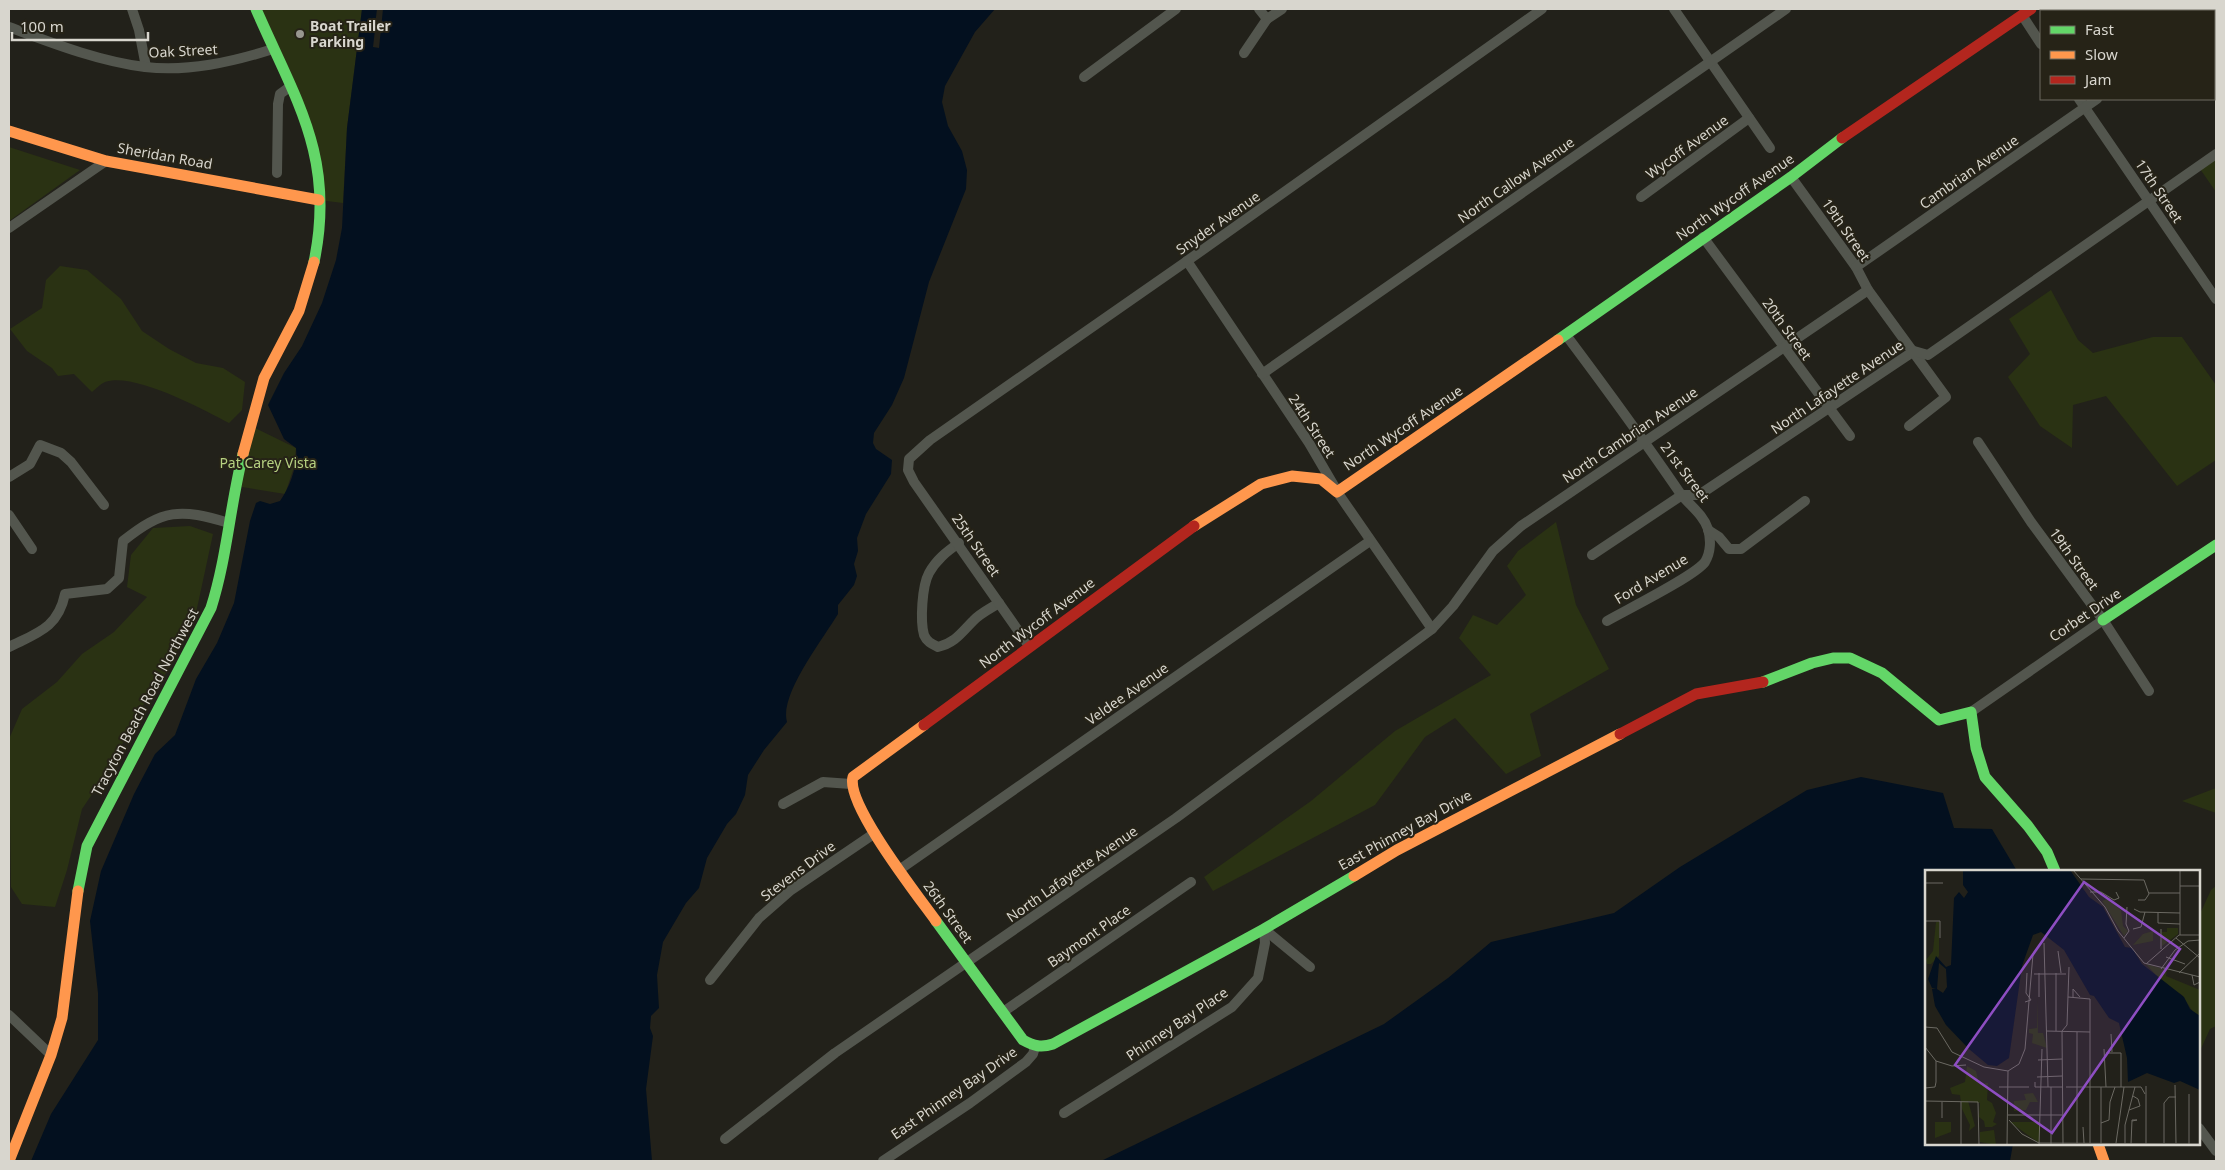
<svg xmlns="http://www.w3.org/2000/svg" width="2225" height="1170" font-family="'Noto Sans',sans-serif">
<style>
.green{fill:#2a3213}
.water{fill:#03101f}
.pier{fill:#22211a}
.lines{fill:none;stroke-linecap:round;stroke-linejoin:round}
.street{stroke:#53564e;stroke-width:10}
.fast{stroke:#63d668;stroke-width:11}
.slow{stroke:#ff974d;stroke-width:11}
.jam{stroke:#b3261e;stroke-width:11}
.poi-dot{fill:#98978f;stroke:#262317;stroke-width:2}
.labels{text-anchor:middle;stroke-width:4;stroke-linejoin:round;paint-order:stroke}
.poi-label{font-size:14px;font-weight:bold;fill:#d8d6ce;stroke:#262317;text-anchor:start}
.street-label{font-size:14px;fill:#d8d6ce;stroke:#262317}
.park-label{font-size:14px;fill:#b6d181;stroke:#262317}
.inset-road{fill:none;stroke:#6b6962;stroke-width:1}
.view{fill:#8e4ec2;fill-opacity:0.15;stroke:#8e4ec2;stroke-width:2.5}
.inset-edge{fill:none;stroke:#d8d6ce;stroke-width:2.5}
</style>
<rect width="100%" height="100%" fill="#22211a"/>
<g class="green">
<path d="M256 9H362L347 128 343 203 319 200 317 165Z"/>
<path d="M9 147 80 170 9 221Z"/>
<path d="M2216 154V192L2198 166Z"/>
<path d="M60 266 87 270 121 299 142 331 169 349 196 363 223 368 245 382 242 410 229 423C202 409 134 372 105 382 100 384 96 389 92 392L74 374 58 376 52 368 27 351 10 329 42 308 46 280Z"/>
<path d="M2051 290 2078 340 2093 353 2153 337H2182L2216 385V460L2177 486 2106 396 2073 405 2072 448 2040 426 2008 377 2030 354 2009 319Z"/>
<path d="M251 426 296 448 294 467 285 494 236 486Z"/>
<path d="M1556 522 1576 605 1609 669 1530 714 1541 756 1506 774 1455 718 1425 737 1375 805 1213 891 1204 877 1311 801 1395 731 1491 675 1459 638 1473 615 1497 625 1526 595 1507 566 1518 551Z"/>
<path d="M190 526 213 534 196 613 162 681 144 704 107 772 82 809 67 870 55 907 22 904 11 887 9 739 22 709 57 682 82 654 114 632 147 597 127 587 131 555 153 528Z"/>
<path d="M2216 788V813L2182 801Z"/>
<path d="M2216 886V1026L2210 1029 2199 1053V916L2211 890Z"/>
</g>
<g class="water">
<path d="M362 9H995L975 32 945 86 942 102 948 126 962 151 967 170 966 189 929 282 904 378 892 405 874 433 873 443 876 449 892 460 891 474 866 514 857 538 858 551 854 564 857 576 854 585 838 605V614C823 639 779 695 787 722L764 750 748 775 745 795 736 814 727 824 707 858 699 888 686 903 663 942 657 975 659 1008 651 1016 650 1028 653 1036 646 1089 652 1161H31L51 1114 98 1040V993L90 921 101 871 134 794 155 754 175 735 196 679 217 643 234 603 250 521 256 503 260 501 270 504 280 501C290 487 298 465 296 448L284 439 268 405 284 373 302 346 322 303 336 260 342 228 347 128Z"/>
<path d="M1861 777 1943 793 1954 828 1992 829 2017 871H1926V1144H2013L2010 1161H1101L1384 1024 1448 978 1491 942 1614 913 1680 867 1807 790Z"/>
</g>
<path class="pier" d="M377 9H383L379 48 373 47 375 30 358 29 359 24 375 25Z"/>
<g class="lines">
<g class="street">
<path d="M132 9 139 30 146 67"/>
<path d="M1259 9 1267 19"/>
<path d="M1674 9 1770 148"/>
<path d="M2022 15 2041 44"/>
<path d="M2214 17 2216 15"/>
<path d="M9 27C52 43 98 61 145 67 188 72 232 62 273 49"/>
<path d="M1244 53 1267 19 1282 9"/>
<path d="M1084 77 1176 9"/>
<path d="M2079 99 2216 299"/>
<path d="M277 173 278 104 280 94 291 86"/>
<path d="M1791 177 1856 267 1868 290 1946 397 1909 426"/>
<path d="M1641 197 1749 118"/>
<path d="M9 228 106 161"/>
<path d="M1703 237 1850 436"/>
<path d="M1187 261 1309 443 1340 496 1432 629"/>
<path d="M1856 267 2097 99"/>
<path d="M1566 335C1605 387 1643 439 1680 493 1689 505 1703 514 1708 529 1711 539 1711 552 1705 562 1695 576 1626 610 1607 621"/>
<path d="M1262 374 1786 9"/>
<path d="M1978 442 2031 522 2103 620 2149 691"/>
<path d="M9 477 30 464 40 445 61 453 71 462 104 505"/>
<path d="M9 515 32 549"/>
<path d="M1708 530 1719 537 1729 549H1741L1805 501"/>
<path d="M959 543C946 552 936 560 929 573 922 586 920 621 924 635 927 642 932 644 938 647 955 643 961 633 973 621 979 614 991 608 999 603"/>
<path d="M1592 555 1682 495H1699L1914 351 1928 355 2216 154"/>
<path d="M1029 646 914 482 908 470 909 459 930 440 1187 261 1542 9"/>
<path d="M9 647C37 633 58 628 65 594L107 589 119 578 123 541C163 509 180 508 229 523"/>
<path d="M1971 712 2103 620"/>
<path d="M783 804 823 782 851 784"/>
<path d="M899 870 1370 541"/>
<path d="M1264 929 1310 967"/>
<path d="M710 980 759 918 791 890 875 833"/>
<path d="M1003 1012 1191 882"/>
<path d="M9 1015 51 1055"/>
<path d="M1064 1113 1232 1007 1258 978 1265 943 1264 929"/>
<path d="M2199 1128 2216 1151"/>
<path d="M725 1139 835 1053 1176 818 1432 629 1453 606 1493 551 1521 526 1868 290"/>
<path d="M883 1161 970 1103 1026 1062 1033 1054 1035 1047"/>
</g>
<g class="fast">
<path d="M256 9C295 99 336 157 314 262"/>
<path d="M1558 340 1791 177 1842 138"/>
<path d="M2103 620 2216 545"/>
<path d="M1763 682 1812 663 1833 658H1850L1882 673 1939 720 1971 712 1976 748 1985 777 2028 826 2047 852 2055 871"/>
<path d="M78 891 87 846 211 608C227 558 230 505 243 454"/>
<path d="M936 921 1023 1040C1034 1046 1041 1048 1053 1044L1264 929 1354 876"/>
</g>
<g class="slow">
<path d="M9 131 106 161 319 200"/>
<path d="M243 454 264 378 299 311 314 262"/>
<path d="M1194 526 1261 484 1292 476 1321 479 1337 492 1558 340"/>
<path d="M924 725 853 777C845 803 918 896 936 921"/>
<path d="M1354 876 1397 850 1620 734"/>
<path d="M2098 1144 2104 1161"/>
<path d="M9 1161 51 1055 62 1018 78 891"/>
</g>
<g class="jam">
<path d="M1842 138 2031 9"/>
<path d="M924 725 1194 526"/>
<path d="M1620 734 1696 694 1763 682"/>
</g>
</g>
<circle class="poi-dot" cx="300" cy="34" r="5"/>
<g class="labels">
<g class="poi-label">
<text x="310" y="31">Boat Trailer<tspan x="310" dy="16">Parking</tspan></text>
</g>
<g class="street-label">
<text transform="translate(183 51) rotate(-3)" y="5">Oak Street</text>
<text transform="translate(1687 147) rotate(-36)" y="5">Wycoff Avenue</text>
<text transform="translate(165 156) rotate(10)" y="5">Sheridan Road</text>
<text transform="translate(1969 172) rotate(-35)" y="5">Cambrian Avenue</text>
<text transform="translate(1516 180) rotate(-35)" y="5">North Callow Avenue</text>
<text transform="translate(2159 191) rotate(56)" y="5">17th Street</text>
<text transform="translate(1735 197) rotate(-35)" y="5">North Wycoff Avenue</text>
<text transform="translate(1218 223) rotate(-35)" y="5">Snyder Avenue</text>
<text transform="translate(1846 230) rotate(55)" y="5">19th Street</text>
<text transform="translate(1787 329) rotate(54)" y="5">20th Street</text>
<text transform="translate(1837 387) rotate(-34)" y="5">North Lafayette Avenue</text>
<text transform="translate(1312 426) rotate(57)" y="5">24th Street</text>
<text transform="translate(1403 428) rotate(-34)" y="5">North Wycoff Avenue</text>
<text transform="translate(1630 435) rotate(-34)" y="5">North Cambrian Avenue</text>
<text transform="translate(1685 472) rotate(53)" y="5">21st Street</text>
<text transform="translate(976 545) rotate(55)" y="5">25th Street</text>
<text transform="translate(2074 559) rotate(54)" y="5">19th Street</text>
<text transform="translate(1651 579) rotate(-31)" y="5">Ford Avenue</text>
<text transform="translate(2085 615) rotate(-34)" y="5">Corbet Drive</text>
<text transform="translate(1037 623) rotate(-37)" y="5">North Wycoff Avenue</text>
<text transform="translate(1127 694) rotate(-35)" y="5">Veldee Avenue</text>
<text transform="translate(145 702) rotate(-62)" y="5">Tracyton Beach Road Northwest</text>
<text transform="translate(1405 830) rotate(-29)" y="5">East Phinney Bay Drive</text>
<text transform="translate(798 871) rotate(-37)" y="5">Stevens Drive</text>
<text transform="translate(1072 874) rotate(-35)" y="5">North Lafayette Avenue</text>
<text transform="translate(948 912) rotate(54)" y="5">26th Street</text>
<text transform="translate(1089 936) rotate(-35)" y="5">Baymont Place</text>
<text transform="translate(1177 1024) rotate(-34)" y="5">Phinney Bay Place</text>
<text transform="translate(954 1093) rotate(-35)" y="5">East Phinney Bay Drive</text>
</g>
<g class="park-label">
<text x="268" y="468">Pat Carey Vista</text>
</g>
</g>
<g transform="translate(1925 870)">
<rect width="275" height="275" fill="#22211a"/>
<path d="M182 29 196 40 198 56 203 61 199 66 177 31ZM11 52H14V86L6 94H2L1 90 8 81ZM242 58H253V64L237 76V62H242ZM228 61V71L208 75 218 64ZM221 94 242 100 241 106 275 120V146L268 142 257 125 238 113ZM112 128 113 163H118L122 178 107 173 108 164 104 163V159L112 158ZM42 196 51 201 54 214 63 213 62 230 67 233 71 243 68 252 72 254 67 257H60L59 251 54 247 55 233 43 231 50 256 44 261 45 255 37 239 35 225 27 224 25 218 40 212ZM108 223 113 232H105L101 240 89 241V231L101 230 99 224ZM115 251 114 273 85 252H109ZM10 252H26V262L10 268ZM69 260 71 275 55 272V262Z" fill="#2a3213"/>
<path d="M38 0H145L164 27 178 37 200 77 207 78 217 94 259 127 265 139 275 146V220L255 211 249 213 222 203 203 212 202 188 194 153 184 148 169 126 165 125 139 80 116 62 108 65 97 96 84 188 72 196 63 195 44 179 21 155 10 136 7 119 11 118H7L3 109 11 86 21 97 26 95 29 28 34 22 39 28 43 22 38 15ZM14 93 21 99 22 117 18 123 12 119Z" fill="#03101f" fill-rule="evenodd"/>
<path class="inset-road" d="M148 0 180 37 193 61 219 93 275 107M156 9 219 10 224 24 220 30H213M0 13H18M255 16H275M165 22H176L189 30 194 28 191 22M224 23H255M209 39 215 42 255 43M233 42V53L255 54M0 51H15V68M208 59 216 57 220 42M255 65V0M199 68 204 61 201 54 202 37M251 68 275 88M119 73 123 217M236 79V59M133 81 136 103M241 87 260 94M221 94 254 65H275M236 99 250 80 263 71 275 70M254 103 275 83M109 104H141M267 105 269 115 275 112M114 127V103M143 127 165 129V273M148 127V119L155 127M100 132 106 130 101 123 102 103M0 157 12 158 27 182 59 197 83 201M121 161 165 162M131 161V103M152 162V273M186 164 187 182M0 177 11 191V212L10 217 0 218M179 179 181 217M181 183H196V217M113 190 137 189M11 191 27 196 41 195M83 201 94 194 100 179 108 84M112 207 137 206M110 212V217H137M250 215 251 273M74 217H104M141 217H216L220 224M264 224V274M0 231 53 232 54 275M17 232V248M204 240 215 236 213 229 208 226M83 245H137M84 250 97 264 114 273 275 274M176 253 184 250 185 232 190 217M158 257 159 273M176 273V217M191 273 199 217M239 273V233L244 227H251M138 274 137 161 142 155 144 97M200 274V255L210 217M206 274 207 250H212L207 251M36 275V232M82 275 83 201M114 275 117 179M126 275V217M221 275V216"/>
<path class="view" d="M159 12 255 79 127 263 30 195Z"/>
<rect width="275" height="275" class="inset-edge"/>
</g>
<rect width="2225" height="1170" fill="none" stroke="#d8d6ce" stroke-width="20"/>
<rect x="2040" y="10" width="175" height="90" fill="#262317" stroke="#6d6b60"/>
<rect x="2050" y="26" width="25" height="8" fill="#63d668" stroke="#6d6b60"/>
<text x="2085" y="35" font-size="15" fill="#d8d6ce">Fast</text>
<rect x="2050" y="51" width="25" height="8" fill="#ff974d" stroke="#6d6b60"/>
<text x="2085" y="60" font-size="15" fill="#d8d6ce">Slow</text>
<rect x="2050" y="76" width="25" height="8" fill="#b3261e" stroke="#6d6b60"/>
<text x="2085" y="85" font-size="15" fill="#d8d6ce">Jam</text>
<path d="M12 32v8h136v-8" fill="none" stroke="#d8d6ce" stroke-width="2.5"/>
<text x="20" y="32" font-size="15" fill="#d8d6ce" stroke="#262317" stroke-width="4" paint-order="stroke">100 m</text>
</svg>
